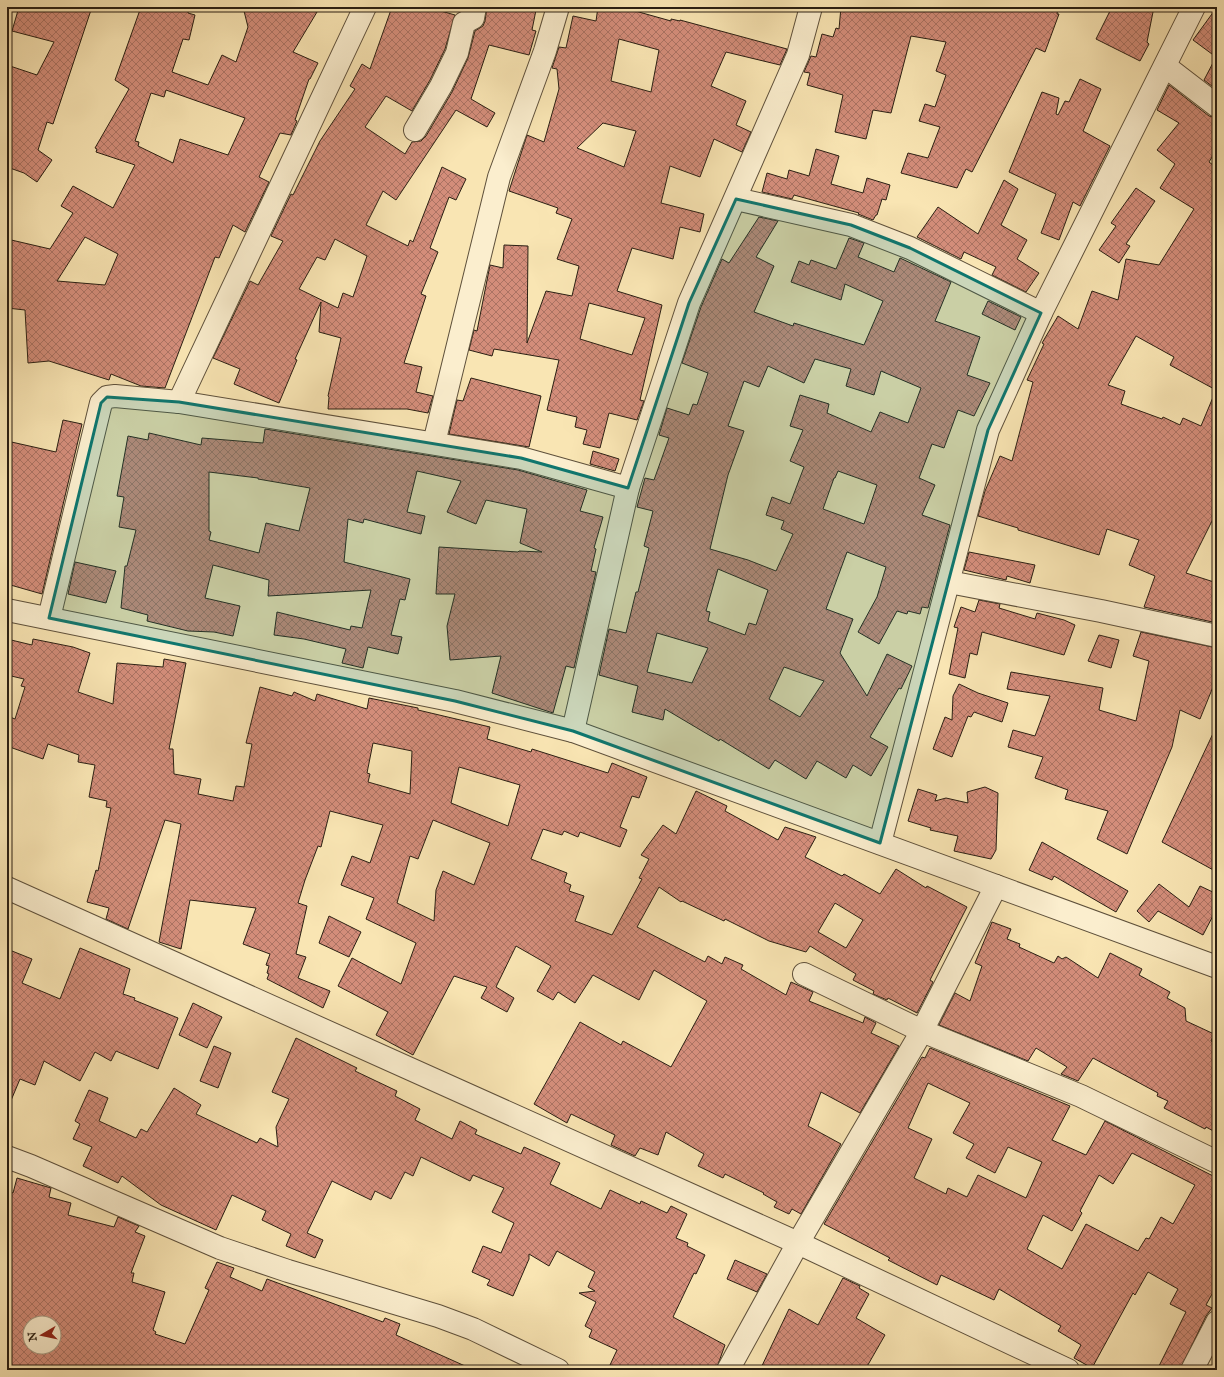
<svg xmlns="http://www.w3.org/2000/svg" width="1224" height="1377" font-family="'IM FELL English',serif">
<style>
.building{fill:url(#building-cross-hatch);stroke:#2a1f13;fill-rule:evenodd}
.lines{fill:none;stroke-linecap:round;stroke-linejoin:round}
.minor-casing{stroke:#5e503b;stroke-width:24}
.minor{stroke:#fbeece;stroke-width:22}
.marked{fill:#0f766e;fill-opacity:0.2;stroke:#0f766e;stroke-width:3;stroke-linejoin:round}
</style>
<defs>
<pattern id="building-cross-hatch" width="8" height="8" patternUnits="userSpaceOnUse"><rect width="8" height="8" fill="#d38d7a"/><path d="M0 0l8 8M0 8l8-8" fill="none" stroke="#ab7363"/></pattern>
</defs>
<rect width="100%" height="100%" fill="#f9e5b3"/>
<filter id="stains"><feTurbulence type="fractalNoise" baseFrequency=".005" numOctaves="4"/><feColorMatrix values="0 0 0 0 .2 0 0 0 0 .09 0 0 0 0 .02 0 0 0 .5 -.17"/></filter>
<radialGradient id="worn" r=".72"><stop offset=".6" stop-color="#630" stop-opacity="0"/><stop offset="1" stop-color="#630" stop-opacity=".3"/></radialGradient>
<g class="building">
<path d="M19 7H92L53 124 47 122 38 150 52 160 37 182 24 173 7 167V65L37 75 54 42 12 31Z"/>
<path d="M141 7H189L188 13 195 15 189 40 183 39 172 72 208 85 222 55 236 62 248 27 243 7H320L293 52 318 63 310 79H309L295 120 297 121 291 135 280 133 259 177 269 182 245 232 233 225 219 258 215 257 165 388 141 386 111 374 109 380 49 361 28 363 25 310 7 308V239L50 249 73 213 61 206 73 186 113 208 135 165 96 152 97 149 95 148 129 89 115 80ZM166 90 245 118 228 155 180 139 173 163 138 146 139 142 135 141 151 93 164 97ZM85 237 118 254 105 285 57 281Z"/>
<path d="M392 7H427L455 15 445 49 430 80 412 111 386 96 365 127 405 154 412 142 421 141 426 136 452 92 468 58 475 31 483 26 485 21 487 7H524L536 10 532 30 536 31 529 55 489 45 471 99 495 113 487 127 456 110 396 200 383 191 366 225 408 246 410 240 413 242 442 167 466 179 456 200 449 197 430 248 438 252 421 294 426 296 404 363 422 367 416 392 433 396 428 413 407 409H328L329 397 328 396 341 338 319 332 321 302 295 359 297 360 279 403 234 384 240 369 213 358 250 281 258 285 283 241 271 236 291 194 293 195 320 141 355 89 350 86 362 64 370 69ZM335 239 367 256 353 297 343 293 338 308 299 289 317 257 325 260Z"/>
<path d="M598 7H621L671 21V19L680 21V20L787 49 780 65 726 52 711 86 746 101 736 125 751 132 742 152 714 139 700 177 670 166 661 203 704 214 700 232 680 227 673 259 632 248 617 291 662 305 640 400 644 401 637 420 609 413 600 448 583 444 587 430 575 427 577 417 547 410 559 360 494 349 492 356 469 350 474 330 477 331 490 265 503 268 504 245 528 246 527 343 546 291 572 296 579 266 557 259 572 219 556 213 558 208 509 191 527 135 544 142 559 89 557 69 552 68 559 47 566 48 573 16 596 21ZM619 39 659 50 651 92 611 81ZM603 123 636 131 624 167 577 148ZM589 303 645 318 632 355 580 339Z"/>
<path d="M841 7H1058L1057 14H1059L1045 52 1036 48 972 172 966 169 957 188 901 173 908 153 928 158 940 127 919 121 925 104 935 107 946 75 936 71 946 42 911 36 891 113 873 110 866 139 835 132 843 95 807 85 810 73 804 72 811 56 816 57 822 34 833 37 836 28 839 29Z"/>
<path d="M1112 7H1154L1147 42 1149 44 1140 61 1096 39Z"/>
<path d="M1217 7V90L1204 80 1216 57 1193 40Z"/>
<path d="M1080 79 1101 89 1083 131 1110 146 1080 206 1073 202 1059 240 1041 233 1056 194 1009 172 1042 92 1059 98 1056 114 1058 115 1065 101 1069 102Z"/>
<path d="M1169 85 1209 116 1217 118V149L1209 162 1217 168V511L1186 573 1217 583V623L1144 607 1155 576 1129 565 1139 540 1107 529 1099 555 1018 530V528L978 516 985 491 1000 456 1012 461 1033 382 1027 380 1044 344 1042 343 1058 316 1078 329 1092 291 1118 300 1126 259 1159 265 1194 209 1160 188 1175 164 1157 150 1179 123 1157 110ZM1136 336 1174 357 1170 365 1216 390 1201 426 1183 418 1180 425 1163 417 1162 419 1121 404 1125 391 1108 385Z"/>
<path d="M816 149 839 156 831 184 863 193 867 178 890 185 886 200 882 199 877 215H876L873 220 858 214 859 213 794 195 792 199 762 192 767 173 787 179 789 170 809 176Z"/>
<path d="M1004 180 1018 189 1001 225 1027 240 1017 259 1039 273 1026 292 992 275 996 267 964 252 961 259 917 237 938 207 978 234Z"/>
<path d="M1136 188 1155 201 1126 244 1130 246 1119 263 1099 250 1116 226 1111 223Z"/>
<path d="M759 217 778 221 756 257 774 266 754 312 793 326 794 323 864 345 883 301 845 284 841 300 791 282 799 261 809 265 811 260 836 269 849 238 864 243 858 257 894 272 900 258 951 282 935 321 980 337 967 375 990 383 974 416 958 410 944 448 932 444 919 478 935 485 922 515 950 525 928 608 922 607 920 614 908 611 907 614 897 611 879 644 858 632 877 597 886 567 847 552 826 609 853 619 840 653 867 696 887 654 912 666 901 689 899 688 870 737 888 747 871 776 853 765 846 778 817 761 806 779 775 760 769 769 720 739 719 741 665 709 663 720 632 712 638 686 599 675 609 629 626 633 636 592H638L649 548 644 546 653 511 637 507 645 478 654 480 669 438 659 435 667 408 689 415 693 404 697 405 708 373 682 363 701 307 722 259 729 263ZM815 359 851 369 846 386 874 395 881 371 921 388 908 423 880 412 871 432 827 413 829 404 800 395 790 426 803 430 790 461 804 467 790 504 772 497 766 515 784 521 781 529 793 534 776 571 748 560 710 549 728 475 744 431 728 426 744 381 759 387 768 366 804 383ZM838 471 877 485 864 524 823 509 834 478H835ZM718 569 768 590 756 625 749 623 745 635 708 621 710 612 706 611ZM657 633 708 648 692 683 647 672ZM784 667 824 681 800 717 769 699Z"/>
<path d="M988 301 1021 317 1015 330 982 314Z"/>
<path d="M471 378 541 396 529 447 449 434 457 400 463 401Z"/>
<path d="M63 420 82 424 42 594 7 584V441L56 452Z"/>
<path d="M265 429 518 470 587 490 580 511 603 517 594 548 596 549 591 571 596 572 574 668 566 666 553 713 492 693 501 656 450 660 447 626 455 594H436L439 547 518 552 519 551 542 552 520 543 527 509 486 500 476 524 447 512 461 481 417 471 407 512 425 516 421 534 364 519 363 523 348 519 344 562 410 579 405 600 400 599 391 635 402 637 398 654 368 647 363 668 342 663 346 649 304 639 274 635 277 612 350 630 351 626 362 628 371 590 268 596 269 580 213 565 205 598 240 606 233 636 214 632 188 631 147 621 148 615 121 608 125 566H127L136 530 119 527 124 497 117 496 128 436 148 440 149 433 201 445 202 438 263 443ZM209 472 258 478V479L310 488 299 531 266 523 259 553 209 540 211 532 209 531Z"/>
<path d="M593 451 619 459 615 471 590 464Z"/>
<path d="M969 552 1035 565 1030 583 1007 576 1006 580 964 570Z"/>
<path d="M75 562 116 571 106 603 68 594Z"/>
<path d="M979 600 1000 604 999 608 1035 619 1037 613 1064 620 1075 625 1064 655 982 632 977 655 970 653 965 678 949 674 958 628 954 627 961 607 975 612Z"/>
<path d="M1141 632 1217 648V677L1200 719 1180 710 1172 747 1127 854 1097 839 1108 811 1065 799 1068 790 1035 778 1043 757 1008 747 1013 730 1035 736 1050 696 1007 689 1011 672 1103 688 1099 710 1136 721 1149 661 1133 656Z"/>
<path d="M1099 635 1119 640 1111 668 1088 661Z"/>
<path d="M7 639 32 645 33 639 73 647 90 653 78 692 113 704 117 663 163 667 164 659 186 663 169 749H173L174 774 201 779 198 794 233 801 236 786 244 787 252 744 246 743 260 687 292 696 294 692 315 701 317 694 367 709 369 698 418 708V710L490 727 487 739 531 752 532 749 608 773 612 763 647 777 639 798 632 796 620 827 627 830 620 847 580 832 578 837 564 831 562 835 543 829 531 859 567 873 564 882 571 885 569 891 584 896 575 921 612 935 642 879 639 878 649 859 641 855 663 825 676 834 696 791 727 806 725 811 778 840 785 827 816 837 805 857 842 876 844 874 880 894 896 869 926 888 927 886 967 907 930 980 933 982 917 1013 888 998 887 1000 873 994 874 991 853 980 856 974 810 946 806 952 769 941 725 919 724 921 682 901 681 902 659 887 637 927 705 962 708 956 722 964 725 957 743 965 741 969 786 995 791 982 813 992 809 1001 863 1023 865 1017 876 1023 871 1033 899 1046 860 1113 821 1092 808 1126 841 1144 801 1214 792 1209 789 1214 774 1207 777 1202 763 1194 764 1193 725 1174 723 1178 698 1166 704 1154 666 1132 658 1155 640 1148 635 1156 611 1145 615 1135 571 1114 567 1123 534 1104 580 1022 621 1045 623 1041 671 1067 707 1001 654 970 639 1000 593 975 575 1003 558 992 553 1000 537 991 551 966 516 946 496 987 514 998 507 1012 481 998 487 987 454 976 413 1055 376 1035 388 1012 338 986 352 958 401 984 416 943 366 919 374 898 341 885 352 856 370 863 383 825 330 811 321 847 318 846 305 880 298 903 307 906 296 954 306 957 298 978 330 991 323 1008 267 979 269 974 267 973 269 966 266 965 270 954 243 944 256 908 190 900 181 949 159 942 181 824 165 820 128 929 106 919 109 908 87 902 96 870 98 871 111 808 106 807 107 801 89 797 95 765 78 762 79 755 48 744 43 759 7 746V727L10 717 15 719 25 687 21 686 24 679 7 675ZM373 743 412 751 410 794 368 782 370 774 367 773ZM459 767 520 785 508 826 451 803ZM433 820 490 843 474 885 443 871 436 890 434 921 397 903 410 856 418 859ZM835 903 863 920 846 948 818 932Z"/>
<path d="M959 684 978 693 1008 703 1002 722 974 712 971 717 968 716 952 757 933 749 945 717 952 720 953 696Z"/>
<path d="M1217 725V872L1162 842Z"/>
<path d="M985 787 998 793 996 850 991 859 954 851 958 836 930 830 931 828 908 821 918 789 937 795 935 801 946 798 968 803 967 792Z"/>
<path d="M1042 842 1128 891 1116 912 1054 876 1052 880 1029 870Z"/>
<path d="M1159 884 1189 907 1200 886 1217 894V908L1203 935 1158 911 1149 922 1137 911Z"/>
<path d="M329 916 361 932 349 957 319 943Z"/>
<path d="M992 922 1011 929 1007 939 1020 944 1019 947 1054 963 1058 956 1062 959 1066 957 1098 978 1110 953 1142 969 1139 975 1170 992 1167 998 1185 1008 1186 1021 1214 1034 1211 1041 1217 1044V1133L1206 1127 1205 1129 1164 1108 1168 1101 1157 1096 1158 1093 1093 1058 1078 1081 1061 1074 1067 1067 1036 1048 1028 1061 939 1025 955 993 970 1001 982 966 975 963Z"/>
<path d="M80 948 130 969 123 994 135 998 134 1000 178 1018 158 1069 116 1051 111 1061 95 1052 80 1081 44 1061 35 1085 20 1079 7 1110V949L32 959 22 983 60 999Z"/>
<path d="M193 1003 222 1017 207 1048 179 1035Z"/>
<path d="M296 1038 357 1068 355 1071 397 1091 395 1096 420 1109 415 1120 452 1139 460 1121 477 1130 475 1134 521 1154 524 1147 560 1163 550 1184 601 1209 610 1190 640 1204 641 1201 667 1213 671 1206 687 1214 676 1238 688 1243 687 1246 705 1255 696 1274 694 1273 673 1317 725 1345 716 1370H621L610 1365 617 1350 589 1337 592 1330 585 1326 596 1302 579 1293 595 1291 588 1287 595 1272 557 1251 549 1266 529 1254V1259L513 1296 487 1285 490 1280 472 1272 483 1246 501 1253 514 1223 492 1212 504 1188 473 1175 470 1181 421 1157 413 1176 405 1172 391 1199 375 1191 371 1200 332 1181 307 1233 323 1240 315 1258 286 1246 291 1234 262 1220 266 1211 232 1195 216 1230 161 1205 122 1176 118 1183 83 1166 92 1147 73 1139 80 1124 75 1121 89 1090 108 1098 99 1121 136 1138 141 1129 147 1132 174 1088 201 1105 196 1114 257 1143 260 1138 278 1147 276 1127 289 1099 272 1092Z"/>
<path d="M214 1046 231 1053 218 1088 200 1081Z"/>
<path d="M930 1048 1070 1106 1052 1140 1086 1155 1105 1121 1217 1178V1285L1206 1305 1212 1308 1206 1316 1180 1370H1157L1186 1312 1170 1304 1178 1289 1148 1272 1135 1295 1133 1293 1092 1368 1074 1358 1081 1345 1058 1331 1061 1326 999 1289 994 1300 941 1275 937 1285 888 1260 890 1258 824 1224 922 1057 925 1058ZM928 1083 970 1103 953 1133 974 1144 966 1158 995 1173 1008 1147 1042 1162 1026 1198 978 1175 967 1197 948 1188 946 1194 914 1178 932 1139 908 1128ZM1132 1153 1195 1185 1173 1224 1161 1217 1149 1239 1146 1238 1138 1251 1086 1224 1062 1269 1027 1249 1043 1215 1072 1231 1082 1213 1080 1211 1099 1175 1113 1184Z"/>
<path d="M17 1178 51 1188 49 1197 71 1203 68 1215 114 1227 118 1217 139 1226 135 1232 145 1236 131 1273H134L132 1282 165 1292 153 1330 156 1332 155 1334 185 1344 209 1290 205 1288 217 1262 234 1268 230 1277 262 1291 267 1279 383 1322 385 1318 400 1324 396 1335 474 1370H21L7 1366V1191L13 1193ZM30 1323H54V1347H30Z"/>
<path d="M735 1260 767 1274 757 1292 727 1279Z"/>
<path d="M843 1278 860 1286 859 1288 869 1294 856 1318 885 1335 865 1370H760L789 1309 818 1325Z"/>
</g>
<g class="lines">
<defs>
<g id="minor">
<path d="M1165 66 1217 106"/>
<path d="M415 130 441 86 457 53 464 23 473 18 475 7"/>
<path d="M736 199 851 225 910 248 1041 313"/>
<path d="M179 402 365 7"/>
<path d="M434 443 499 177 545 51 558 7"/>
<path d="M949 582 1101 611 1217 636"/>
<path d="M7 610 455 701 573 731 1217 967"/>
<path d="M49 618 101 403 107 397 115 396 179 402 521 458 628 488"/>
<path d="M573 731 628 488 689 303 798 55 811 7"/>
<path d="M880 843 988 430 1041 313 1194 7"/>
<path d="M7 888 798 1243 1068 1370"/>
<path d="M804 974 922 1031 1081 1096 1217 1162"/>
<path d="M7 1157 31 1166 220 1248 288 1271 438 1316 473 1329 558 1370"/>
<path d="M728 1370 798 1243 922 1031 996 886"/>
<path d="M1192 1370 1217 1322"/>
</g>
</defs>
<use href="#minor" class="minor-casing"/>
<use href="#minor" class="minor"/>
</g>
<path class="marked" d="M736 199 851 225 910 248 1041 313 988 430 880 843 573 731 455 701 49 618 101 403 107 397 179 402 521 458 628 488 689 303Z"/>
<rect width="1224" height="1377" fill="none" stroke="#f9e5b3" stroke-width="24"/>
<rect x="8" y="8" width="1208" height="1361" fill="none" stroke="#2a1f13" stroke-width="2"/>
<rect x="12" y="12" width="1200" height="1353" fill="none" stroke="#2a1f13"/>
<g transform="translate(42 1335) rotate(261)"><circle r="19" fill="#fbeece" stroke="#a79b83"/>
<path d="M0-3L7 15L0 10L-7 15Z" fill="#8f2418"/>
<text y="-6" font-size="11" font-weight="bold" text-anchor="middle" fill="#2a1f13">N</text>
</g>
<rect width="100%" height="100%" filter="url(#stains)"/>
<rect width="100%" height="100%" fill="url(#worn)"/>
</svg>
